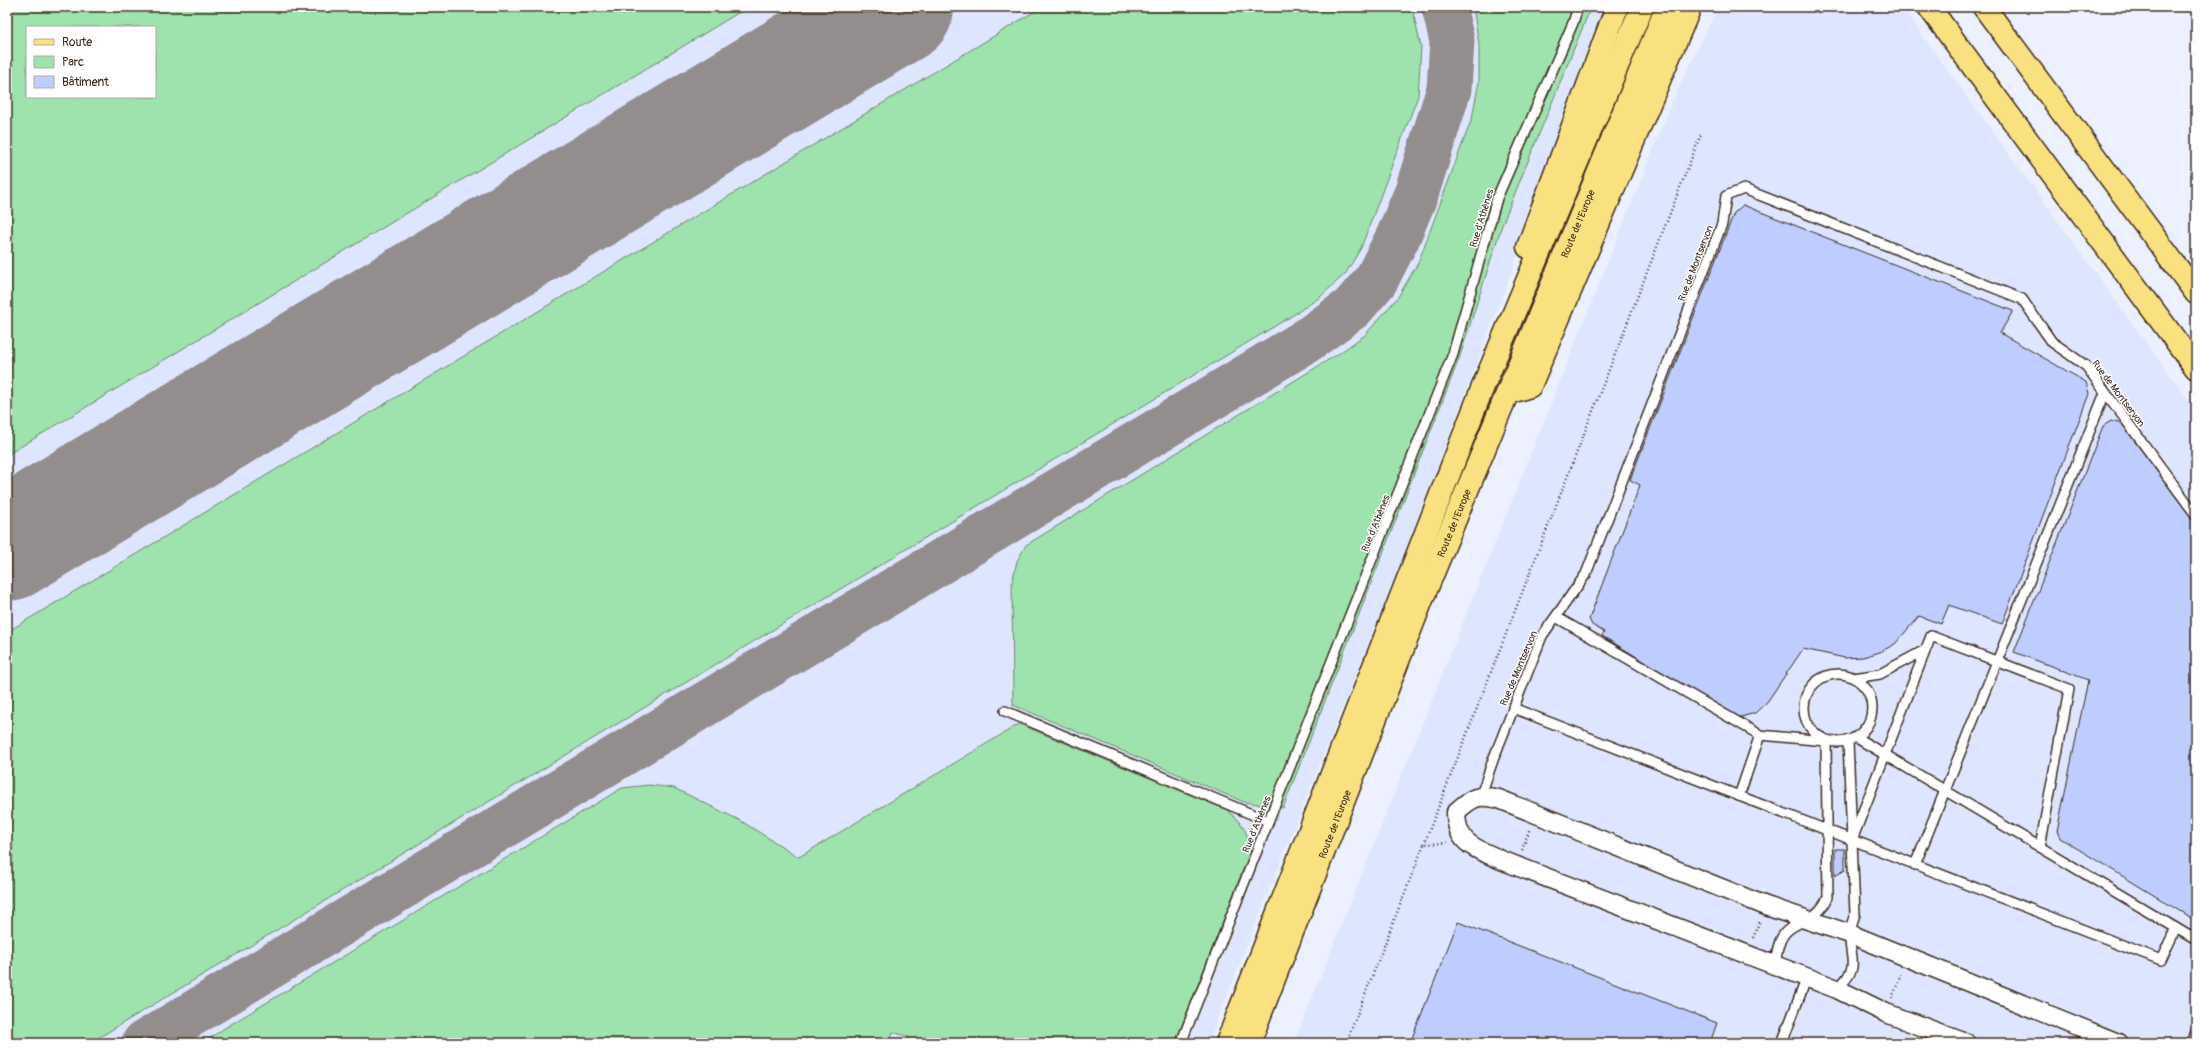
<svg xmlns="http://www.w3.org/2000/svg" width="2203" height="1050" font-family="Pangolin,sans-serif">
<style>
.built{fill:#dee6ff;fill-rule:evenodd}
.green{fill:#9ee2ae;stroke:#6c8666;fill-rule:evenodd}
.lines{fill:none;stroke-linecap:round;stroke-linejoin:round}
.taxiway{stroke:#948d8e;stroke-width:45}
.runway{stroke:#948d8e;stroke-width:112}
.building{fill:#becdfe;stroke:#3b2a1e}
.lane-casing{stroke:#3b2a1e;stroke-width:12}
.street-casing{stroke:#3b2a1e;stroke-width:21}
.primary-casing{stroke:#3b2a1e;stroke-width:25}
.path{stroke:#3b2a1e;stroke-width:2.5;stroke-dasharray:1 3;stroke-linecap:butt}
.lane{stroke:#fff;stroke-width:9}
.street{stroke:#fff;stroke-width:18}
.primary{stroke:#fae180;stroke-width:22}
.labels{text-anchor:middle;stroke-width:3;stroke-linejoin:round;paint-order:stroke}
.street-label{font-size:10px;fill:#3b2a1e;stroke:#fff}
</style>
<rect width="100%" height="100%" fill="#ecf0ff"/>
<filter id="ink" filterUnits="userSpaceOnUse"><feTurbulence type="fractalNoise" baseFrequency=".025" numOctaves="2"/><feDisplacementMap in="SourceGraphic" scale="8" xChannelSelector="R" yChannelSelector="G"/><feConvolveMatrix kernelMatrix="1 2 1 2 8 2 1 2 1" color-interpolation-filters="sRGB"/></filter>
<g filter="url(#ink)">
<g class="built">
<path d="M7 7H1604L1579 96 1399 567 1208 1043H7ZM27 27H155V97H27Z"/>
<path d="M1718 7H1902L2196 411V1043H1294L1675 95Z"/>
</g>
<g class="green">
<path d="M7 7H748L7 455ZM27 27H155V97H27Z"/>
<path d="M1042 7H1412L1421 47 1418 96 1361 248 1346 273 1319 298 1290 317 90 1043H7V632Z"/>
<path d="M1473 7H1591L1502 225 1459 359 1283 808 1244 802 1013 705 1012 582 1017 561 1026 545 1338 354 1365 335 1398 297 1418 263 1472 118 1479 81V45Z"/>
<path d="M1019 724 1227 810C1243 824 1248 831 1250 852L1175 1043H907L909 1037 893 1032 889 1043H203L223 1029 622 788 649 785 674 788 741 821 799 857Z"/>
</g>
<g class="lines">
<path class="taxiway" d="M144 1043 1306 341 1352 308 1376 280 1398 237 1416 194 1449 89 1452 41 1444 7"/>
<path class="runway" d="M7 545 898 7"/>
</g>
<g class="building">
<path d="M1743 205 2013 311 2000 333 2086 382 2089 394 2002 624 1949 605 1941 624 1919 616 1895 644 1880 652 1863 657 1845 658 1803 649 1767 702 1755 713 1741 717 1735 716 1602 636 1604 632 1592 625 1589 619 1640 485 1630 480 1734 213Z"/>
<path d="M2111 421 2122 424 2196 524V921L2060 838 2057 831 2088 680 2014 652 2103 426Z"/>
<path d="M1835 849H1845V870L1835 876Z"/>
<path d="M1458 922 1717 1023 1710 1043H1410Z"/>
</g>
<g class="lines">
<defs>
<g id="lane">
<path d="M1556 617 1760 735 1826 741 1828 897C1813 934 1777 910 1776 965"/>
<circle cx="1838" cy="708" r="34"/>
<path d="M1854 678 1880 674 1925 650"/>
<path d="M1513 708 2161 960 2176 928"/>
<path d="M1005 711 1268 821"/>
<path d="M1857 738 2196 940"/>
<path d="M1481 795 1493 760 1542 636 1586 574 1722 224 1726 196 1744 189 2022 299 2052 342 2086 366 2196 515"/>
<path d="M1739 796 1760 735"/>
<path d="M1852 840 1931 636 2069 689 2040 847"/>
<path d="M1915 865 2105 393"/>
<path d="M1837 989C1862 965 1849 961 1850 935 1850 928 1853 920 1855 914L1848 741"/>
<path d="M1181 1043 1453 354 1497 198 1573 23 1578 7"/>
<path d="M1782 1043 1807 977"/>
<path d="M2192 1043 2196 1032"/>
</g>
<path id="street" d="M1966 1043 1886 1013 1837 989 1501 860C1476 848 1456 845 1456 812 1472 797 1478 794 1499 799L1766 906 1850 934 2118 1043"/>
<g id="primary">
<path d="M1929 7 2196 368"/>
<path d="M1984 7 2196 293"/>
<path d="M1528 247 1617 7"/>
<path d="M1508 393 1530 386 1690 7"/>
<path d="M1227 1043 1482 389 1642 7"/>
<path id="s1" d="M1249 1043 1423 597 1667 7"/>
</g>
</defs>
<use href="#lane" class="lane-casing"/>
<use href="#street" class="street-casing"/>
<use href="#primary" class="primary-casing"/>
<g class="path">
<path d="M1424 844 1701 134"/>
<path d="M1522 850 1530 828"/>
<path d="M1753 938 1760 921"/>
<path d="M1892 998 1902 972"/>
<path d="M1346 1043 1424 844 1447 843"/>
</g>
<use href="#lane" class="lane"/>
<use href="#street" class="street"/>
<use href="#primary" class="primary"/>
</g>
</g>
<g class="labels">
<g class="street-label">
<text transform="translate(1481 218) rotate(-73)" y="4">Rue d'Athènes</text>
<text dy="4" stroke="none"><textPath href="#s1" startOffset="883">Route de l'Europe</textPath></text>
<text transform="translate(1695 263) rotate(-69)" y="4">Rue de Montservon</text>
<text transform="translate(2119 393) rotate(53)" y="4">Rue de Montservon</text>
<text transform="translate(1375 523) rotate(-68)" y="4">Rue d'Athènes</text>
<text dy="4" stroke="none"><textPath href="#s1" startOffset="559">Route de l'Europe</textPath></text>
<text transform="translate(1518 668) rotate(-67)" y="4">Rue de Montservon</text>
<text transform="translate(1256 824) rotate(-68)" y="4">Rue d'Athènes</text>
<text dy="4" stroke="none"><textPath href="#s1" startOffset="235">Route de l'Europe</textPath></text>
</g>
</g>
<rect width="2203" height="1050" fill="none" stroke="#fff" stroke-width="24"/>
<rect x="12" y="12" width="2179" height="1026" fill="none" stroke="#3b2a1e" stroke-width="1.5" filter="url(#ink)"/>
<rect x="26" y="26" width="130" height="72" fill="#ffffff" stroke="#b1aaa5"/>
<rect x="34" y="39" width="20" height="6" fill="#fae180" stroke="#b1aaa5"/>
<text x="62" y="46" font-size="12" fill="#3b2a1e">Route</text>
<rect x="34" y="56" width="20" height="12" fill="#9ee2ae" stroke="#b1aaa5"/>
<text x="62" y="66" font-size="12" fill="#3b2a1e">Parc</text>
<rect x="34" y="76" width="20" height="12" fill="#becdfe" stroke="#b1aaa5"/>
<text x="62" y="86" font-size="12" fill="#3b2a1e">Bâtiment</text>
</svg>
